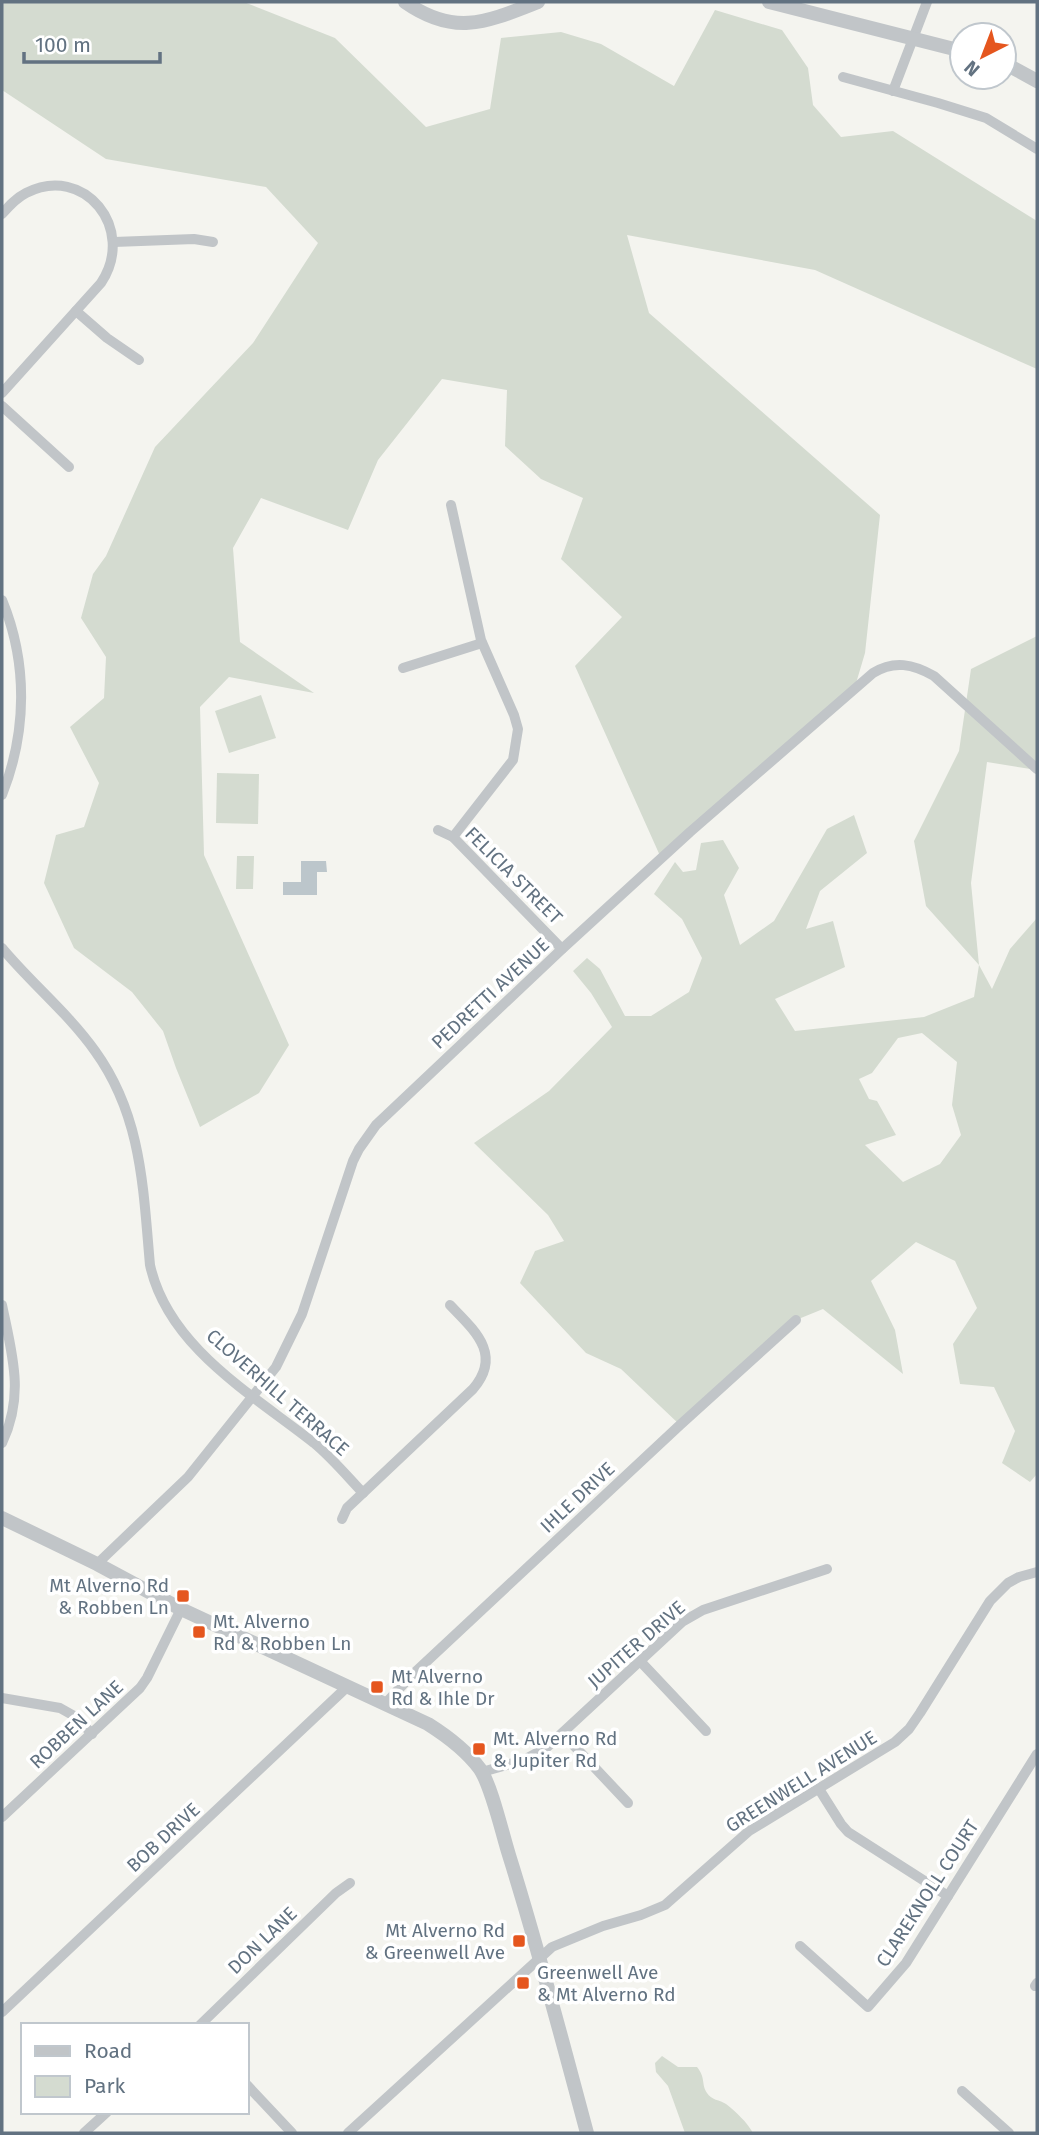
<svg xmlns="http://www.w3.org/2000/svg" width="1039" height="2135" font-family="'Fira Sans',sans-serif">
<style>
.green{fill:#d4dbd0;fill-rule:evenodd}
.water{fill:#bcc6cb}
.lines{fill:none;stroke-linecap:round;stroke-linejoin:round}
.minor{stroke:#c1c5c8;stroke-width:10}
.tertiary{stroke:#c1c5c8;stroke-width:14}
.poi-dot{fill:#e5561e;stroke:#fff;stroke-width:2.5}
.labels{text-anchor:middle;stroke-width:7;stroke-linejoin:round;paint-order:stroke}
.street-label{font-size:19px;fill:#627281;stroke:#fff}
.poi-label{font-size:19px;fill:#627281;stroke:#fff;text-anchor:start}
</style>
<rect width="100%" height="100%" fill="#f4f4ef"/>
<g class="green">
<path d="M2 2H244L335 38 426 127 490 109 501 38 561 32 601 44 674 86 715 10 782 30 808 68 813 105 841 137 893 131 1037 221V369L815 270 627 235 649 313 880 515 865 653 854 690 661 858 575 666 622 617 561 559 583 498 541 479 505 446 507 390 442 379 378 460 348 530 261 498 233 548 240 642 314 693 229 677 200 707 204 855 289 1045 259 1093 200 1127 176 1068 163 1031 132 992 74 948 44 883 56 835 84 827 99 783 70 727 104 698 106 657 81 618 93 574 106 556 155 447 253 343 318 243 266 187 106 159 2 90Z"/>
<path d="M1037 636V770L987 762 971 883 979 965 992 989 1010 949 1037 918V1474L1030 1482 1002 1463 1015 1431 994 1387 960 1384 953 1344 977 1308 955 1261 916 1242 871 1281 895 1330 903 1374 823 1309 796 1320 680 1425 621 1369 586 1353 520 1283 535 1251 564 1241 548 1215 474 1143 549 1091 612 1027 591 993 573 971 587 958 600 969 625 1016H651L689 992 702 958 682 919 654 894 675 862 683 872 696 870 701 843 723 840 739 868 724 895 740 945 774 921 827 829 854 815 867 853 820 891 806 929 833 921 845 967 775 999 795 1031 924 1017 974 997 979 965 926 906 914 841 959 751 971 669ZM922 1033 957 1062 952 1105 961 1135 940 1164 903 1182 865 1145 896 1135 877 1101 869 1099 859 1079 872 1073 898 1038Z"/>
<path d="M261 695 276 738 229 753 215 711Z"/>
<path d="M217 773 259 774 258 824 216 823Z"/>
<path d="M237 856H254L253 889H236Z"/>
<path d="M662 2056 678 2067H697C706 2078 701 2084 707 2093 711 2100 720 2100 726 2104 736 2112 747 2122 753 2133H685L668 2086 656 2072 655 2063Z"/>
</g>
<path class="water" d="M301 861H326L327 872H317V895H283V882H301Z"/>
<g class="lines">
<g class="minor">
<path d="M843 77 938 103 986 118 1037 149"/>
<path d="M893 91 927 2"/>
<path d="M2 214C9 206 16 198 26 193 84 163 137 229 101 283L2 393"/>
<path d="M114 242 194 239 213 242"/>
<path d="M76 311 107 338 139 360"/>
<path d="M2 406 69 467"/>
<path d="M451 505 481 640 514 715 518 729 513 760 453 837"/>
<path d="M2 600C28 663 27 732 2 795"/>
<path d="M403 668 482 643"/>
<path d="M438 830 453 837 562 949"/>
<path d="M2 948C31 983 68 1013 95 1051 142 1116 143 1188 150 1265 168 1347 252 1394 314 1443 332 1458 347 1476 363 1493"/>
<path d="M2 1305C12 1354 25 1395 2 1443"/>
<path d="M342 1519 347 1508 473 1389C503 1354 474 1330 450 1305"/>
<path d="M97 1564 188 1477 276 1367 302 1314 353 1161 359 1149 376 1125 562 949 690 832 873 673C894 660 913 664 934 676L1037 769"/>
<path d="M640 1661 706 1731"/>
<path d="M2 1698 60 1708 76 1717 92 1734"/>
<path d="M386 1703 410 1677 680 1425 796 1320"/>
<path d="M563 1734 628 1803"/>
<path d="M482 1772 524 1760 546 1748 682 1622 703 1610 827 1569"/>
<path d="M819 1789 841 1824 848 1832 948 1896"/>
<path d="M2 1817 140 1688 147 1678 181 1609"/>
<path d="M800 1946 868 2007 906 1963 1037 1754"/>
<path d="M1035 1986 1037 1983"/>
<path d="M2 2012 347 1687"/>
<path d="M200 2025 336 1893 350 1883"/>
<path d="M247 2085 292 2133"/>
<path d="M962 2091 1009 2133"/>
<path d="M84 2133 107 2112"/>
<path d="M348 2133 552 1947 603 1926 641 1915 665 1905 749 1831 895 1742 909 1729 920 1713 990 1601 1008 1583 1019 1577 1037 1572"/>
</g>
<g class="tertiary">
<path d="M405 2C455 37 487 22 538 2"/>
<path d="M769 2 962 51"/>
<path d="M1004 63 1037 81"/>
<path d="M2 1518 97 1564 181 1609 428 1724C447 1736 466 1750 480 1769 492 1787 502 1833 509 1855 538 1947 562 2040 587 2133"/>
</g>
</g>
<g class="poi-dot">
<rect x="176" y="1589" width="14" height="14" rx="3.5"/>
<rect x="192" y="1625" width="14" height="14" rx="3.5"/>
<rect x="370" y="1680" width="14" height="14" rx="3.5"/>
<rect x="472" y="1742" width="14" height="14" rx="3.5"/>
<rect x="512" y="1934" width="14" height="14" rx="3.5"/>
<rect x="516" y="1976" width="14" height="14" rx="3.5"/>
</g>
<g class="labels">
<g class="street-label">
<text transform="translate(514 875) rotate(45)" y="7">FELICIA STREET</text>
<text transform="translate(490 993) rotate(-43)" y="7">PEDRETTI AVENUE</text>
<text transform="translate(278 1392) rotate(41)" y="7">CLOVERHILL TERRACE</text>
<text transform="translate(577 1497) rotate(-43)" y="7">IHLE DRIVE</text>
<text transform="translate(636 1644) rotate(-41)" y="7">JUPITER DRIVE</text>
<text transform="translate(76 1724) rotate(-43)" y="7">ROBBEN LANE</text>
<text transform="translate(801 1781) rotate(-32)" y="7">GREENWELL AVENUE</text>
<text transform="translate(163 1837) rotate(-43)" y="7">BOB DRIVE</text>
<text transform="translate(927 1893) rotate(-57)" y="7">CLAREKNOLL COURT</text>
<text transform="translate(262 1940) rotate(-44)" y="7">DON LANE</text>
</g>
<g class="poi-label">
<text x="169" y="1592" text-anchor="end">Mt Alverno Rd<tspan x="169" dy="22">&amp; Robben Ln</tspan></text>
<text x="213" y="1628">Mt. Alverno<tspan x="213" dy="22">Rd &amp; Robben Ln</tspan></text>
<text x="391" y="1683">Mt Alverno<tspan x="391" dy="22">Rd &amp; Ihle Dr</tspan></text>
<text x="493" y="1745">Mt. Alverno Rd<tspan x="493" dy="22">&amp; Jupiter Rd</tspan></text>
<text x="505" y="1937" text-anchor="end">Mt Alverno Rd<tspan x="505" dy="22">&amp; Greenwell Ave</tspan></text>
<text x="537" y="1979">Greenwell Ave<tspan x="537" dy="22">&amp; Mt Alverno Rd</tspan></text>
</g>
</g>
<rect width="1039" height="2135" fill="none" stroke="#627281" stroke-width="7"/>
<rect x="21" y="2023" width="228" height="91" fill="#ffffff" stroke="#c0c7cd" stroke-width="2"/>
<rect x="35" y="2046" width="35" height="10" fill="#c1c5c8" stroke="#c0c7cd" stroke-width="2"/>
<text x="84" y="2058" font-size="21" fill="#627281">Road</text>
<rect x="35" y="2076" width="35" height="21" fill="#d4dbd0" stroke="#c0c7cd" stroke-width="2"/>
<text x="84" y="2093" font-size="21" fill="#627281">Park</text>
<g transform="translate(983 56) rotate(222)"><circle r="33" fill="#ffffff" stroke="#c0c7cd" stroke-width="2"/>
<path d="M0-5L12 26L0 18L-12 26Z" fill="#e5561e"/>
<text y="-10" font-size="19" font-weight="bold" text-anchor="middle" fill="#627281">N</text>
</g>
<path d="M24 52v10h136v-10" fill="none" stroke="#627281" stroke-width="3.5"/>
<text x="35" y="52" font-size="21" fill="#627281" stroke="#ffffff" stroke-width="5" paint-order="stroke">100 m</text>
</svg>
